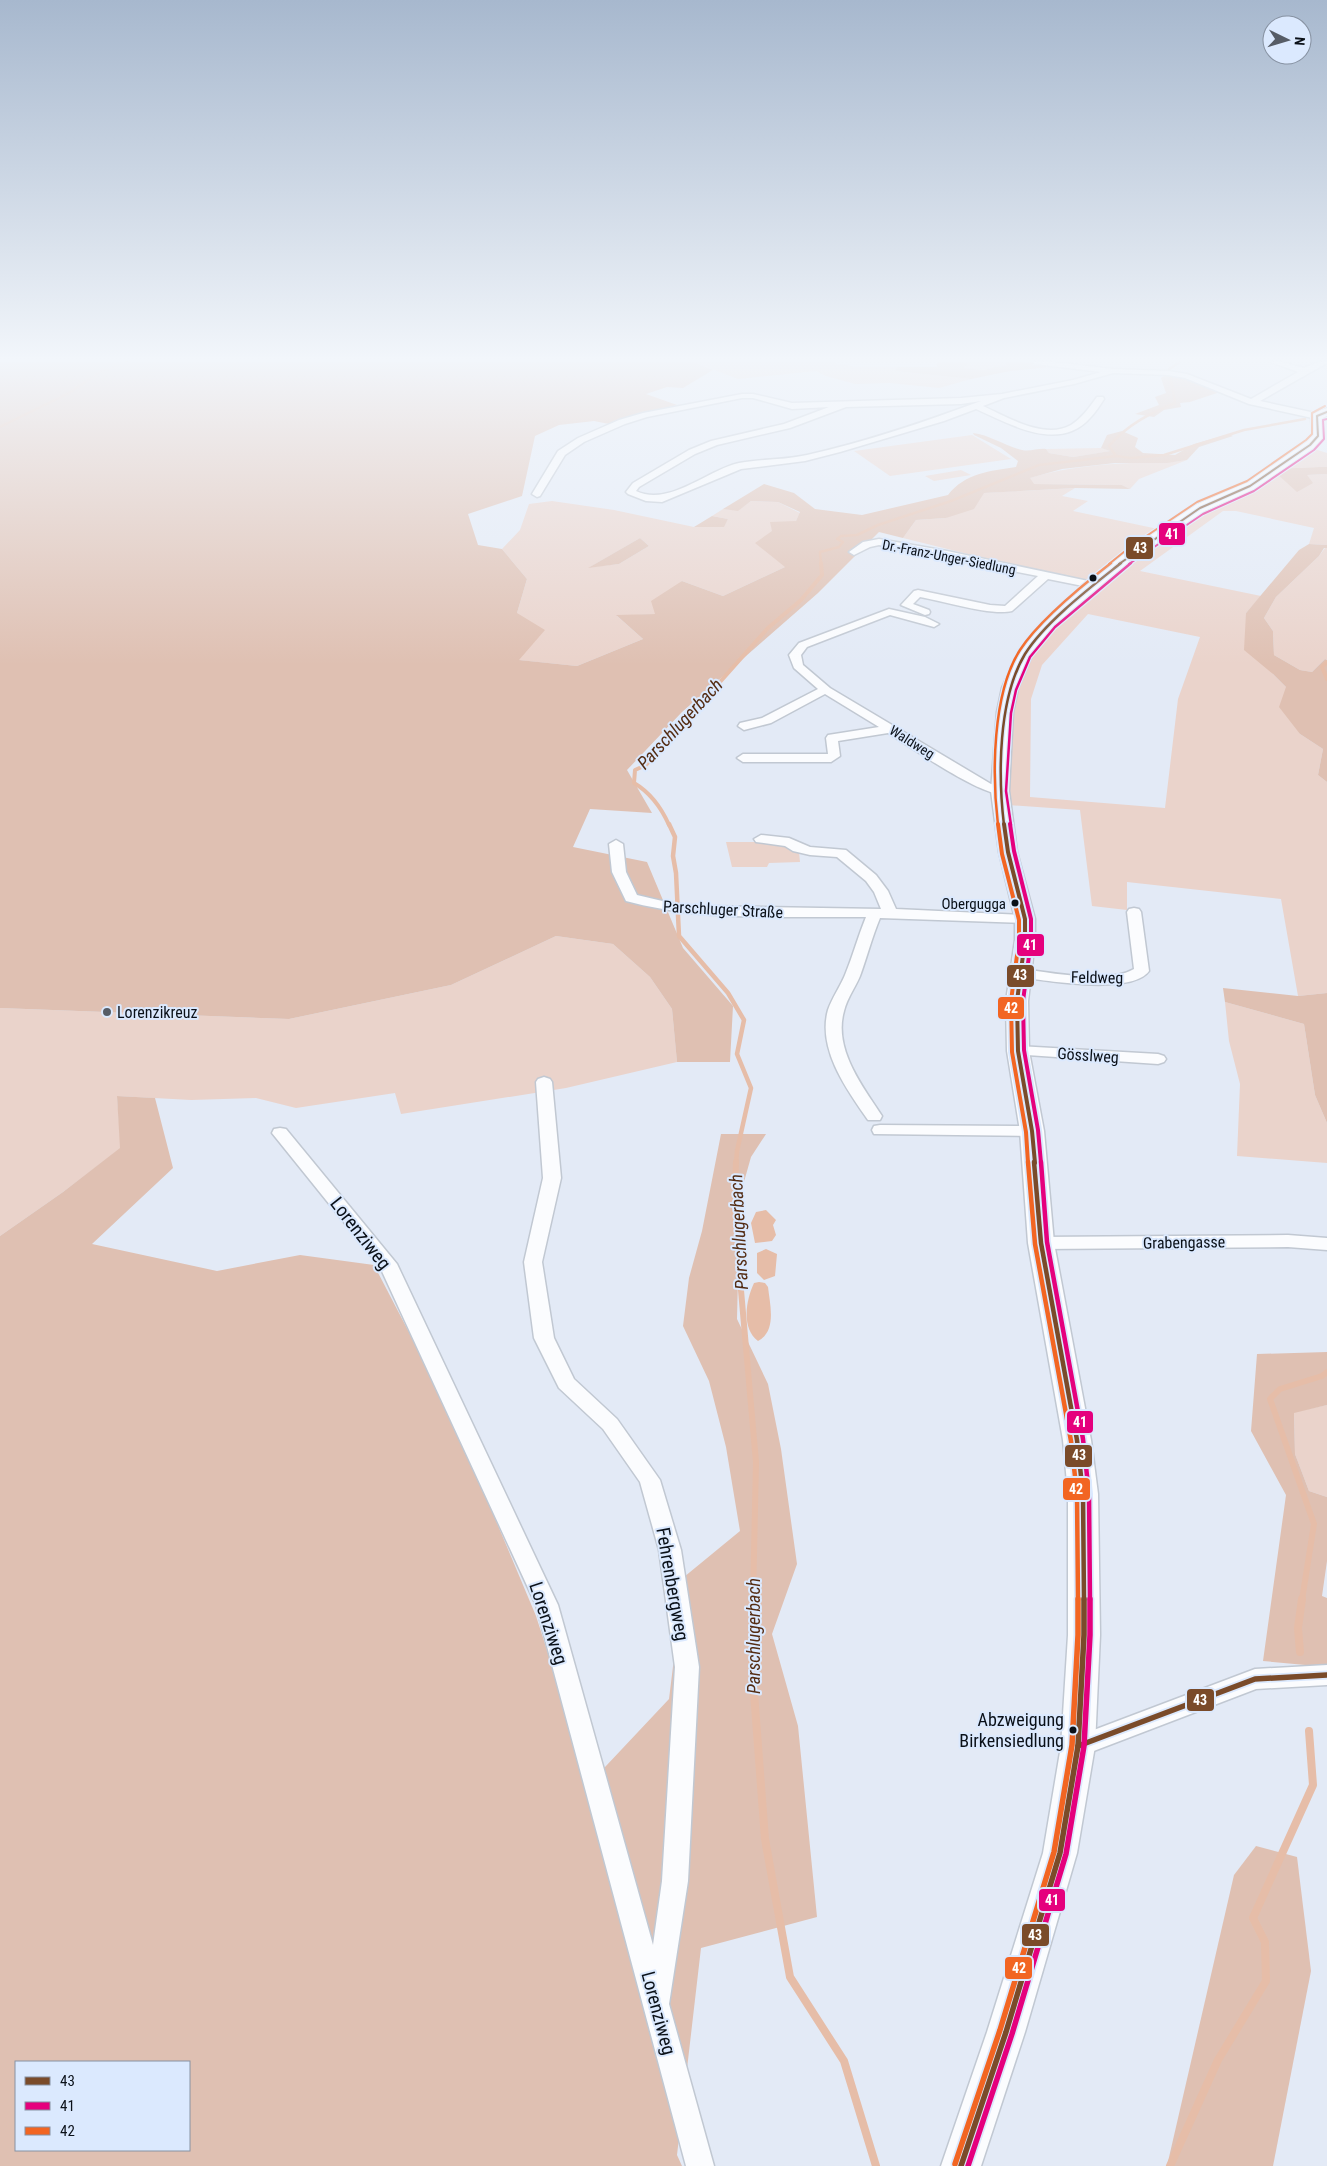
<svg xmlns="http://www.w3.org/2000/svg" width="1327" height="2166" font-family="'Roboto Condensed',sans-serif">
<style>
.green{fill:#ead3cb;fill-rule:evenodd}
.forest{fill:#dfc0b2;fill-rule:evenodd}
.water{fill:#e6bda8}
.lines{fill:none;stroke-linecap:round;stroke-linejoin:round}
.stream-far4{stroke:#e6bda8;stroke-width:2.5}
.stream-far3{stroke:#e6bda8;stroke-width:4}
.stream-far2{stroke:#e6bda8;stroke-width:4.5}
.stream-far1{stroke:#e6bda8;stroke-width:6}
.stream{stroke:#e6bda8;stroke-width:8}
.minor-casing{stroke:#c1c8d2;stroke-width:3}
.secondary-casing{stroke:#c1c8d2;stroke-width:3}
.minor{fill:#fbfcfe;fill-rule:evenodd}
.secondary{fill:#fbfcfe;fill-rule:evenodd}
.bus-1-far4-casing{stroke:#dbe9fe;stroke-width:4}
.bus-1-far3-casing{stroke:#dbe9fe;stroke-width:5}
.bus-1-far2-casing{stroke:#dbe9fe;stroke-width:8}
.bus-1-far1-casing{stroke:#dbe9fe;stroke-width:8}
.bus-1-casing{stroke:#dbe9fe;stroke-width:9}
.bus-2-far4-casing{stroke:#dbe9fe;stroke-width:4}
.bus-2-far3-casing{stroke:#dbe9fe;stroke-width:5}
.bus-2-far2-casing{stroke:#dbe9fe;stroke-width:8}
.bus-2-far1-casing{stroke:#dbe9fe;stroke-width:8}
.bus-2-casing{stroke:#dbe9fe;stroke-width:9}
.bus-3-far4-casing{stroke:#dbe9fe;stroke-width:4}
.bus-3-far3-casing{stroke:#dbe9fe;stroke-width:5}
.bus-3-far2-casing{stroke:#dbe9fe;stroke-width:8}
.bus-3-far1-casing{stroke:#dbe9fe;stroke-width:8}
.bus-3-casing{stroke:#dbe9fe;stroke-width:9}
.bus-1-far4{stroke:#7a4b2a;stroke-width:2}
.bus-1-far3{stroke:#7a4b2a;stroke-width:2.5}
.bus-1-far2{stroke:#7a4b2a;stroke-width:4}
.bus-1-far1{stroke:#7a4b2a;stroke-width:4.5}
.bus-1{stroke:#7a4b2a;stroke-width:5.5}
.bus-2-far4{stroke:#e5007d;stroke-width:2}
.bus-2-far3{stroke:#e5007d;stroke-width:2.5}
.bus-2-far2{stroke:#e5007d;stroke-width:4}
.bus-2-far1{stroke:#e5007d;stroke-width:4.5}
.bus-2{stroke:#e5007d;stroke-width:5.5}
.bus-3-far4{stroke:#f26522;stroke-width:2}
.bus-3-far3{stroke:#f26522;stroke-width:2.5}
.bus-3-far2{stroke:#f26522;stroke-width:4}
.bus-3-far1{stroke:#f26522;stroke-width:4.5}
.bus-3{stroke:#f26522;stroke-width:5.5}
.bus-dot{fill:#0a1018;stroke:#dbe9fe;stroke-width:2}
.poi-dot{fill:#565c66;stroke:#dbe9fe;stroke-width:2}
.labels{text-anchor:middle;stroke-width:4;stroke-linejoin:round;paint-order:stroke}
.far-street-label{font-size:14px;fill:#0a1018;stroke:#dbe9fe}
.bus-label{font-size:15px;fill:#0a1018;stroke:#dbe9fe;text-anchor:end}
.street-label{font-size:16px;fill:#0a1018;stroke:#dbe9fe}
.poi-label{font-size:16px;fill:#0a1018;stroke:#dbe9fe;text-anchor:start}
.water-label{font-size:18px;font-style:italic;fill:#542c13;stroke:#dbe9fe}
.near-bus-label{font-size:18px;fill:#0a1018;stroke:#dbe9fe;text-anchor:end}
.near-street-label{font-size:19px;fill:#0a1018;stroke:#dbe9fe}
.line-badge{stroke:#dbe9fe;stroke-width:2}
.badge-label{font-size:14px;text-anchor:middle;font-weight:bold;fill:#fff}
</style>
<rect width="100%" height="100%" fill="#e3eaf6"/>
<g class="green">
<path d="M694 362H830L856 367H897L895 371 971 379 939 388 890 383 855 384 826 376 816 371 738 379Z"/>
<path d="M965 362 1006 363V366L994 367 984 370 962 368 968 363Z"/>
<path d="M972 435 1011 459 890 476 854 451Z"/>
<path d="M1101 448 1111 451 1073 457 1049 453 1046 449Z"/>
<path d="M1311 448 1327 453V467L1304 469 1283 468Z"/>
<path d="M1187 460 1139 479 1130 489 1122 485 1033 484 1029 478C1057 470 1084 466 1113 464 1138 462 1162 464 1187 460Z"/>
<path d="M961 470 971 475 934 481 925 476Z"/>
<path d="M1275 472 1306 475 1327 474V545L1309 544 1314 528 1236 511H1223L1140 571 1261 596 1246 613 1273 674 1286 687 1300 734 1323 749 1318 775 1327 782V993L1298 996 1281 899 1127 882V910L1092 906 1080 810 1008 805 1010 710 1019 676 1042 638 1119 569 1192 516ZM1088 614 1200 637 1178 699 1165 808 1030 797 1031 699 1042 665Z"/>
<path d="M1075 488 1062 496 1088 501 1073 511 1158 529 1088 580 992 560 903 538 916 520 946 518 983 493Z"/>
<path d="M552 501 614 510 694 527H723L728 519 712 516 723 509 738 510 751 501 778 502 800 513 796 521 785 567 723 596 682 581 655 614 617 616 643 639 577 666 518 660 517 613 527 579 502 549 520 530 529 504ZM640 538 649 546 619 564 590 567Z"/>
<path d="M1325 548H1327V660L1325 659 1312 672 1300 670 1274 655 1273 631 1264 618 1276 597 1319 556Z"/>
<path d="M726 842H773L799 852 800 862 769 863 767 867H732Z"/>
<path d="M556 936 613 944 650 977 672 1009 677 1062 566 1088 401 1114 395 1093 296 1108 256 1098 191 1100 117 1096 121 1148 63 1192 0 1236V1008L289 1019 451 985Z"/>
<path d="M1225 1002 1304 1024 1315 1095 1327 1123V1163L1237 1156 1240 1084 1229 1041Z"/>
<path d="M1327 1405V1497L1309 1491 1295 1454 1294 1412Z"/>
</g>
<g class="forest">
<path d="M0 362H694L713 370 683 388 667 387 646 394 677 405 609 424 594 421 559 425 535 436 522 496 468 514 478 545 502 549 527 579 517 613 545 630 519 660 577 666 643 639 616 615 655 614 651 601 682 581 723 596 785 567 755 543 772 531 770 522 796 521 800 512 778 502 751 501 738 511 723 509 764 484 794 493 815 509 862 515 948 495C965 473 990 471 1016 467L1018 461 1001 448 974 435 973 433C990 435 1005 446 1022 450 1030 452 1038 448 1046 449L1049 453 1073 457 1110 451 1101 448 1107 435 1122 431 1138 438 1135 447 1143 453 1175 455 1194 444 1229 434 1233 436 1199 447 1187 460 1167 463H1115L1062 469 1030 478 1034 484 1122 485 1130 489 1075 488 984 493 974 509 946 518 916 520 903 538 879 532 818 593 682 712 627 770 652 813 590 809 573 847 647 862 683 948 733 1006 730 1062H677L672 1009 650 977 613 944 556 936 451 985 289 1019 0 1008Z"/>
<path d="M937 362H965L969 363 963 368 984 370 994 367 1006 366V363L993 362H1021L1059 366 1010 371 971 379 895 371 897 367H937Z"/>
<path d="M1166 375C1185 376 1204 383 1220 392L1190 402 1180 403 1181 407 1164 410 1154 417 1135 414 1159 405 1155 397 1166 393 1161 378Z"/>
<path d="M1319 467H1327V474L1307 475 1313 483 1297 492 1275 472C1288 466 1305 469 1319 467Z"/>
<path d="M712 516 728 519 724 527H694Z"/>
<path d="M640 538 649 546 619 564 588 568Z"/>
<path d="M1309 544 1327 545V548H1324L1319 556 1276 597 1264 618 1273 631 1274 655 1300 670 1312 672 1325 659 1327 660V782L1318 775 1323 749 1300 734 1279 707 1286 687 1273 674 1244 650 1246 613 1299 550Z"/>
<path d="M1223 988 1298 996 1327 993V1123L1315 1095 1304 1024 1225 1002Z"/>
<path d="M117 1096 155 1098 173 1168 92 1244 217 1271 300 1255 374 1265 450 1411 536 1616 590 1783 669 1699 684 1577 740 1531 726 1447 709 1381 683 1326 689 1278 702 1231 721 1134H766L751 1157 740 1196 737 1319 768 1384 781 1449 797 1564 772 1634 798 1726 817 1917 701 1948 677 2155 682 2166H0V1236L63 1192 120 1148ZM16 2062H189V2150H16Z"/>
<path d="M1327 1352V1405L1294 1413 1295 1454 1309 1491 1327 1497V1561L1322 1596 1327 1598V1667L1263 1661 1286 1495 1251 1431 1257 1354Z"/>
<path d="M1256 1846 1297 1857 1311 1971 1273 2166H1167L1234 1875Z"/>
</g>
<g class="water">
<path d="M766 1210 776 1220 773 1225 776 1235 772 1241 755 1243 751 1223 756 1212Z"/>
<path d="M766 1249 777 1254 775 1276 764 1280 757 1273V1253Z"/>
<path d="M759 1282 765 1283 768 1287C770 1305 777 1331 758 1341 741 1328 746 1300 754 1283Z"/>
</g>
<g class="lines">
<g class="stream-far4">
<path d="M1325 417H1327"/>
<path d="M0 427 69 393 100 372 127 362"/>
<path d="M1116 456 1109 446C1127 425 1150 413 1175 403L1169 369 1180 362"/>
<path d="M821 564 820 552 839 547 843 542 837 539 841 536 857 535 878 525 951 501 1039 465 1116 456 1131 458 1164 455 1244 430 1305 419"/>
</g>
<g class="stream-far3">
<path d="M1327 662 1322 667 1327 679"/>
<path d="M669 825C661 807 651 793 634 783L635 770 646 765 768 628 801 600 822 575 821 563"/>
</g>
<path class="stream-far2" d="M669 824 675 837 673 856 676 873 679 936 728 993 744 1020 737 1054 751 1088 737 1151 736 1163"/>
<g class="stream-far1">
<path d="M736 1162 734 1210 756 1462 753 1600"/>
<path d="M1302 1600 1314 1524 1270 1399 1280 1389 1322 1376 1327 1372"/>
</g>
<g class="stream">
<path d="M753 1599 752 1666 765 1839 790 1977 844 2061 876 2166"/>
<path d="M1300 1652 1298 1628 1302 1599"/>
<path d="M1170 2166 1218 2060 1266 1981 1265 1942 1253 1918 1313 1785 1309 1731"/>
</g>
<defs>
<g id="minor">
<path d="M1031 362H1053L1113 369 1168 371 1187 374 1251 399 1298 372 1271 362H1282L1304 368 1318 362H1327V363L1260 401 1320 414V418L1317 419 1249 404 1185 378 1168 375 1113 373 1074 384 1004 398 983 406C1007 417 1044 440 1071 425 1082 418 1089 408 1097 397H1103L1104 399C1100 405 1096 412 1090 418 1059 453 1010 424 976 409L944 421 840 452 805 461 741 469 662 502 646 501 628 494 626 492 633 483 689 450 711 441 784 424 829 407 792 409 753 398H742L647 417 625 424 584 442 565 455 540 496 537 497 532 494 558 451 578 438 619 420 643 413 742 394H753L792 403 961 398 1002 394 1073 380 1101 372 1035 364ZM981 401C924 422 866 442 807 455 785 460 761 459 739 463 707 470 669 507 636 491L639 487 695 454 717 445 790 428 846 407 961 404Z"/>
<path d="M879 539 947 551 1093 582 1098 585 1093 588 1048 579 1012 611C991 616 943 601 920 597L913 604 929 610 930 612 929 614 925 615 901 605 914 591 918 590 990 605 1005 606 1038 576 879 545 870 547 854 555 849 552 863 542Z"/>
<path d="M889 609 925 617 939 624 934 627 890 615 807 647 801 655 803 665 830 688 991 784 1005 788 1006 791 1005 794C985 799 909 746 888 733L838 741 840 756 831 762H743L737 758 743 754H828L826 738 828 735 879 727 825 694 771 723 744 730 738 726 740 723 762 718 818 689 794 668 789 655 799 643Z"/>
<path d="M761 835 789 838 810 847 846 850 876 875 888 891 896 909 1025 915 1030 916 1032 919 1030 922 1025 923 880 918C872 937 867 957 860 976 855 988 847 998 844 1011 833 1049 863 1087 882 1116L880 1120H868C847 1090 817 1049 828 1010 832 998 840 987 845 975 853 956 858 936 866 917 786 916 704 922 626 901L612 872 609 844 616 840 623 844 626 872 637 895 675 904 698 906 881 909 874 892 866 881 837 857 810 855 793 851 785 846 756 842 754 839Z"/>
<path d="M1134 908 1139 909 1141 912 1149 971C1132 995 1047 981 1020 977L1015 976 1013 973 1015 970 1020 969C1051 972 1106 985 1134 969L1127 912 1129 909Z"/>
<path d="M1018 1046 1158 1054 1164 1056 1166 1059 1164 1062 1158 1064 1012 1054 1010 1051 1012 1048Z"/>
<path d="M544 1077 550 1079 552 1082 561 1178 542 1262 554 1338 574 1379 617 1419 660 1480 681 1550 699 1667 688 1881 669 2004 714 2166H686L536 1605 380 1267 272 1133 274 1129 280 1128 286 1129 397 1264 558 1605 653 1945 662 1881 675 1667 659 1550 640 1482 603 1429 559 1388 534 1338 524 1262 543 1178 536 1082 538 1079Z"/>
<path d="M880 1125 1032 1126 1038 1127 1040 1131 1038 1135 1032 1136 874 1134 872 1130 874 1126Z"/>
<path d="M1288 1235 1327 1238V1250L1288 1247 1041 1249 1035 1247 1032 1243 1035 1239 1041 1237Z"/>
<path d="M1327 1665V1685L1256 1689 1078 1757 1070 1753 1066 1746 1070 1739 1255 1669Z"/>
</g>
<path id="secondary" d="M1327 408V416L1323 418 1324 436 1314 448 1255 489 1205 511 1139 555 1108 580 1056 626 1032 655 1018 688 1013 712 1009 791 1017 852 1035 919V940L1028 1001 1029 1051 1044 1131 1054 1243 1091 1440 1098 1494 1100 1635 1095 1746 1077 1853 1025 2032 981 2166H941L987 2032 1043 1853 1061 1746 1068 1635V1494L1063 1440 1028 1243 1020 1131 1007 1051 1006 1001 1015 940V919L999 852 991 791 997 712 1002 688 1019 651 1046 620 1098 574 1129 549 1176 517 1195 505 1245 483 1306 442 1312 435 1311 416 1313 413Z"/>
</defs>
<use href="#minor" class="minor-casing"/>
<use href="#secondary" class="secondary-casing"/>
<use href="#minor" class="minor"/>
<use href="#secondary" class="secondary"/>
<defs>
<path id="bus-1-far4" d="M1119 564 1200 508 1250 486 1310 445 1318 436 1317 416 1327 412"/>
<path id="bus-1-far3" d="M1004 825C998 775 998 699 1025 654 1045 622 1091 587 1121 563"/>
<path id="bus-1-far2" d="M1004 824 1008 852 1025 919V940L1017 1001 1018 1051 1032 1131 1035 1163"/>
<path id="bus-1-far1" d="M1034 1162 1041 1243 1077 1440 1083 1494 1084 1600"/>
<g id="bus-1">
<path d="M1078 1746 1255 1679 1327 1675"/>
<path d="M961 2166 1006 2032 1060 1853 1078 1746 1084 1635V1599"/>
</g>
<path id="bus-2-far4" d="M1129 564 1203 514 1254 491 1314 450 1324 439 1323 420 1327 419"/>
<path id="bus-2-far3" d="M1011 825 1006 791 1011 713 1016 690 1030 657 1055 627 1131 563"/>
<path id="bus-2-far2" d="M1010 824 1014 851 1031 919V941L1023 1001 1024 1050 1038 1130 1041 1163"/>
<path id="bus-2-far1" d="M1041 1162 1047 1242 1083 1439 1089 1494 1090 1600"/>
<path id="bus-2" d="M968 2166 1012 2034 1066 1854 1084 1746 1090 1635V1599"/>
<path id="bus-3-far4" d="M1109 564 1130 547 1197 502 1247 481 1306 440 1312 434V413L1325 406"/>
<path id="bus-3-far3" d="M998 825C992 775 992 694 1020 650 1038 622 1084 584 1111 563"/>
<path id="bus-3-far2" d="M998 824 1002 854 1019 920V940L1011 1001 1012 1052 1026 1132 1028 1163"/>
<path id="bus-3-far1" d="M1028 1162 1035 1244 1071 1441 1077 1494 1078 1600"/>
<path id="bus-3" d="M955 2164 1000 2030 1054 1852 1072 1745 1078 1635V1599"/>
</defs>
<use href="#bus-1-far4" class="bus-1-far4-casing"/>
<use href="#bus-1-far3" class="bus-1-far3-casing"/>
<use href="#bus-1-far2" class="bus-1-far2-casing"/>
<use href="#bus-1-far1" class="bus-1-far1-casing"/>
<use href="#bus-1" class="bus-1-casing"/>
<use href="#bus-2-far4" class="bus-2-far4-casing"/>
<use href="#bus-2-far3" class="bus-2-far3-casing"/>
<use href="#bus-2-far2" class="bus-2-far2-casing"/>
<use href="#bus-2-far1" class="bus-2-far1-casing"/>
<use href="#bus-2" class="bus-2-casing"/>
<use href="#bus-3-far4" class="bus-3-far4-casing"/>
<use href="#bus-3-far3" class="bus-3-far3-casing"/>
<use href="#bus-3-far2" class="bus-3-far2-casing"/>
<use href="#bus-3-far1" class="bus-3-far1-casing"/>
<use href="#bus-3" class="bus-3-casing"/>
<use href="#bus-1-far4" class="bus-1-far4"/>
<use href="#bus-1-far3" class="bus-1-far3"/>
<use href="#bus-1-far2" class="bus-1-far2"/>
<use href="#bus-1-far1" class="bus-1-far1"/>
<use href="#bus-1" class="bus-1"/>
<use href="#bus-2-far4" class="bus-2-far4"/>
<use href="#bus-2-far3" class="bus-2-far3"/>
<use href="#bus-2-far2" class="bus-2-far2"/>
<use href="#bus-2-far1" class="bus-2-far1"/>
<use href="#bus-2" class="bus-2"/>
<use href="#bus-3-far4" class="bus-3-far4"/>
<use href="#bus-3-far3" class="bus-3-far3"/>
<use href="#bus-3-far2" class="bus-3-far2"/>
<use href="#bus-3-far1" class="bus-3-far1"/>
<use href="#bus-3" class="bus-3"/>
</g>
<linearGradient id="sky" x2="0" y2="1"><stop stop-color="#a7b8ce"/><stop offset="0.54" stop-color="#f2f6fb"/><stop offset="1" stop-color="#f2f6fb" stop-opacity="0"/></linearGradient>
<rect width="1327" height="665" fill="url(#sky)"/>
<g class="bus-dot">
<circle cx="1093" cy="578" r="4.5"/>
<circle cx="1015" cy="903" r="4.5"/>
<circle cx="1073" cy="1730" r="4.5"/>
</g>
<circle class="poi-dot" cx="107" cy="1012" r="5"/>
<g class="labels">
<g class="far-street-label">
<text transform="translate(949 557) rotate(11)" y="5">Dr.-Franz-Unger-Siedlung</text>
<text transform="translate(912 742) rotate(32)" y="5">Waldweg</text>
</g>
<g class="bus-label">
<text x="1006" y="909">Obergugga</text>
</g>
<g class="street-label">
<text transform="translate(723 909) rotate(3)" y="6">Parschluger Straße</text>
<text transform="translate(1097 977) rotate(1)" y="6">Feldweg</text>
<text transform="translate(1088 1055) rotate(4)" y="6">Gösslweg</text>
<text transform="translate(1184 1242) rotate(-1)" y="6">Grabengasse</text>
</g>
<g class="poi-label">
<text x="117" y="1018">Lorenzikreuz</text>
</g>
<g class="water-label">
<text transform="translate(680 724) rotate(-47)" y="6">Parschlugerbach</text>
<text transform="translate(739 1232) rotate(-93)" y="6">Parschlugerbach</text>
<text transform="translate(754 1636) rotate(-90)" y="6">Parschlugerbach</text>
</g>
<g class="near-bus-label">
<text x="1064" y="1726">Abzweigung<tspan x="1064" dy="21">Birkensiedlung</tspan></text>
</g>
<g class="near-street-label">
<text transform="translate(361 1233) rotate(52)" y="7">Lorenziweg</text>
<text transform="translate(673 1584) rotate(80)" y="7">Fehrenbergweg</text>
<text transform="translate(549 1623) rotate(72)" y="7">Lorenziweg</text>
<text transform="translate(659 2013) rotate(75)" y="7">Lorenziweg</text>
</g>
</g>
<g class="line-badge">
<rect x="1158" y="522" width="28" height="24" rx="5" fill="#e5007d"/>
<rect x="1125" y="536" width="29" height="24" rx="5" fill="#7a4b2a"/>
<rect x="1016" y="933" width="29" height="24" rx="5" fill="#e5007d"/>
<rect x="1006" y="964" width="29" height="24" rx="5" fill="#7a4b2a"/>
<rect x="997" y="996" width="28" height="24" rx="5" fill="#f26522"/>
<rect x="1066" y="1410" width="28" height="24" rx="5" fill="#e5007d"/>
<rect x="1064" y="1444" width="29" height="24" rx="5" fill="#7a4b2a"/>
<rect x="1062" y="1477" width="29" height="24" rx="5" fill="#f26522"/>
<rect x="1186" y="1688" width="29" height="24" rx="5" fill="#7a4b2a"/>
<rect x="1038" y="1888" width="28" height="24" rx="5" fill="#e5007d"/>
<rect x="1021" y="1923" width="29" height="24" rx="5" fill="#7a4b2a"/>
<rect x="1004" y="1956" width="29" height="24" rx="5" fill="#f26522"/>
</g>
<g class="badge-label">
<text x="1172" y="539">41</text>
<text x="1140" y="553">43</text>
<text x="1030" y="950">41</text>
<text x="1020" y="980">43</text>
<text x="1011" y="1013">42</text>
<text x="1080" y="1427">41</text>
<text x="1079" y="1460">43</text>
<text x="1076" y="1494">42</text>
<text x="1200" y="1705">43</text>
<text x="1052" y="1905">41</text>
<text x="1035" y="1940">43</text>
<text x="1019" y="1973">42</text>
</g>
<rect x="15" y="2061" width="175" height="90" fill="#dbe9fe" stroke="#8792a2"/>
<rect x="25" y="2077" width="25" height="8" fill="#7a4b2a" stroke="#8792a2"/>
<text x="60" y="2086" font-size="15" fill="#0a1018">43</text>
<rect x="25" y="2102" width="25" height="8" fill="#e5007d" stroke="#8792a2"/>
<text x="60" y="2111" font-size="15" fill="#0a1018">41</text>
<rect x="25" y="2127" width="25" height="8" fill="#f26522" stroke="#8792a2"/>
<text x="60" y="2136" font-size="15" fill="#0a1018">42</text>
<g transform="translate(1287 40) rotate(95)"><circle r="24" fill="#dbe9fe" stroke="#8792a2"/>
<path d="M0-4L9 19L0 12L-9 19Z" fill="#565c66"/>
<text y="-8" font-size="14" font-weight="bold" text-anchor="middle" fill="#0a1018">N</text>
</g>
</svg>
